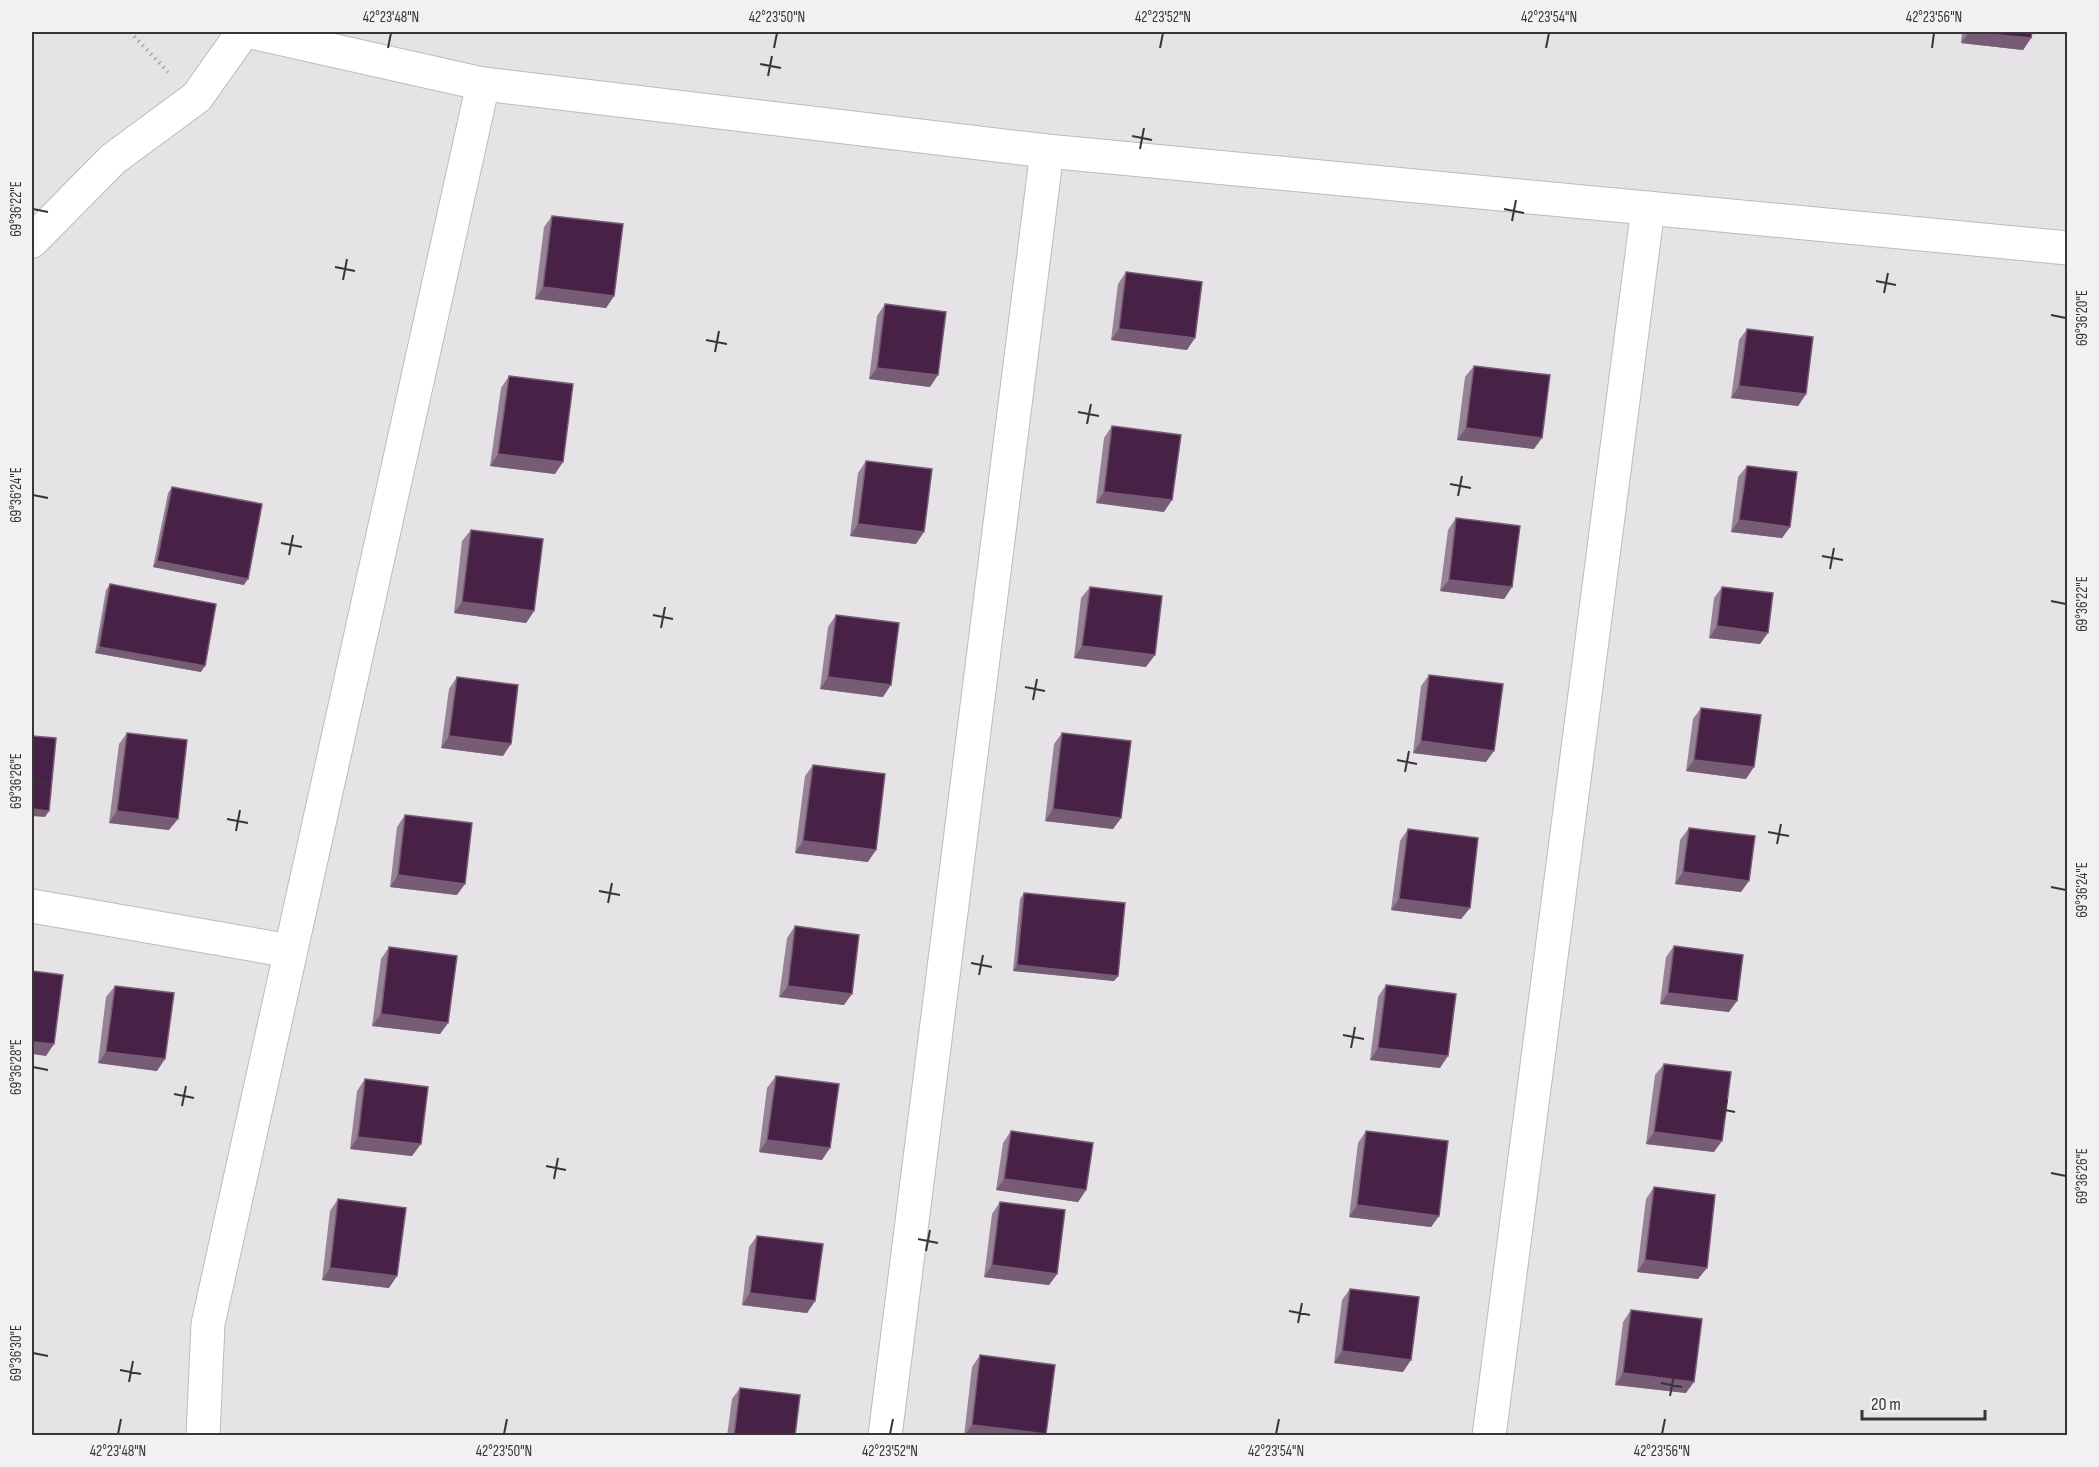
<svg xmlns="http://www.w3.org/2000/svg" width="2099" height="1467" font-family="'Sofia Sans Condensed',sans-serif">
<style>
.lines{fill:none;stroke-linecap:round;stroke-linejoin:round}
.minor-casing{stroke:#bdbabd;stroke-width:35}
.path{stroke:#a7a5a7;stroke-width:4;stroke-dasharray:1.5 4.5;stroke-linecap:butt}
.minor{stroke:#fff;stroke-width:33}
.wall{fill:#978296}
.shaded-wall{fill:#775c76}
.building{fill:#482246;stroke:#775c76;stroke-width:1.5}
.ticks{fill:none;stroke:#373536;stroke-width:2}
.neatline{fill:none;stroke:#373536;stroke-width:2}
.ticks-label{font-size:15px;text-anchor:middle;fill:#373536}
</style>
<rect width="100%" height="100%" fill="#e6e3e6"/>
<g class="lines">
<defs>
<g id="minor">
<path d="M251 32 483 84 1047 151 2068 248"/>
<path d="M32 241 113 159 197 97 243 32"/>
<path d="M32 906 290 951"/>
<path d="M203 1436 208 1324 483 84"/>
<path d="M885 1436 1047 151"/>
<path d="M1489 1436 1648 208"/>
</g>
</defs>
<use href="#minor" class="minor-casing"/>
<path class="path" d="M130 32 168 72"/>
<use href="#minor" class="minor"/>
</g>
<g class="wall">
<path d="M1962 32H2032L2031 38 2023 50 1961 43Z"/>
<path d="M552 216 614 296 606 308 535 299 544 227Z"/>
<path d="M1126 272 1187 350 1111 340 1118 284Z"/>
<path d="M885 304 930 387 869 379 877 316Z"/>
<path d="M1747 329 1806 394 1798 406 1731 398 1739 340Z"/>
<path d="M1474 366 1534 449 1457 440 1465 377Z"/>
<path d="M509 376 555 474 490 466 501 388Z"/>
<path d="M1112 426 1164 512 1096 503 1104 438Z"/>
<path d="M866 461 916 544 850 536 858 473Z"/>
<path d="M1747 466 1790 527 1782 538 1731 532 1738 477Z"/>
<path d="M172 487 244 585 153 567 168 493Z"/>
<path d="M1456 518 1512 587 1504 599 1440 591 1448 530Z"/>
<path d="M471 530 534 611 526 623 454 613 462 541Z"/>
<path d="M110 584 201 672 95 653 106 590Z"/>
<path d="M1090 587 1146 667 1074 658 1081 598Z"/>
<path d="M1722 587 1760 644 1709 638 1714 598Z"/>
<path d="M836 615 883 697 820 689 828 627Z"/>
<path d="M1429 675 1486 762 1413 753 1421 686Z"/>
<path d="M457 677 503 756 441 748 449 689Z"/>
<path d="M1701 708 1746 779 1686 771 1693 719Z"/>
<path d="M127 733 169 830 109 823 119 744Z"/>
<path d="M1062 733 1121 818 1113 829 1045 821 1054 744Z"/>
<path d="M813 765 868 862 795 853 805 776Z"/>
<path d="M405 815 457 895 390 887 397 827Z"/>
<path d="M1689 828 1741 892 1675 884 1680 840Z"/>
<path d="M1408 829 1470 908 1461 919 1391 910 1400 841Z"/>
<path d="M1024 893 1118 976 1114 981 1013 971 1020 899Z"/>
<path d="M795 926 844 1005 779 997 787 938Z"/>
<path d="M1674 946 1729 1012 1660 1004 1666 957Z"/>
<path d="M389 947 448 1023 440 1034 372 1026 381 959Z"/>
<path d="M1386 985 1440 1068 1370 1060 1378 997Z"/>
<path d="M115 986 157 1071 98 1063 106 997Z"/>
<path d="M1664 1064 1714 1152 1646 1144 1655 1075Z"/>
<path d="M776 1076 822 1160 759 1152 767 1088Z"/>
<path d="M365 1079 412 1156 350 1149 357 1091Z"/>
<path d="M1011 1131 1086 1190 1078 1202 996 1190 1003 1143Z"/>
<path d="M1366 1131 1439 1216 1431 1227 1349 1217 1358 1143Z"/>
<path d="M1654 1187 1698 1279 1637 1272 1646 1199Z"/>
<path d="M338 1199 389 1288 322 1280 330 1211Z"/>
<path d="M1000 1202 1057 1274 1049 1285 984 1277 992 1214Z"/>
<path d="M757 1236 815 1301 807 1313 742 1305 749 1247Z"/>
<path d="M1350 1289 1403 1372 1334 1363 1342 1300Z"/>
<path d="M1631 1310 1686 1393 1615 1385 1623 1322Z"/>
<path d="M980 1355 1046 1434 1045 1436H964L972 1367Z"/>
<path d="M740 1388 795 1436H727L732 1399Z"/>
</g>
<g class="shaded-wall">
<path d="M1882 32H1900L1899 33Z"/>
<path d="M1969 32 2031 38 2023 50 1961 43Z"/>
<path d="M543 287 614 296 606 308 535 299Z"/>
<path d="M1119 329 1195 338 1187 350 1111 340Z"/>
<path d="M877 368 938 375 930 387 869 379Z"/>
<path d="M1739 386 1806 394 1798 406 1731 398Z"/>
<path d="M1466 428 1542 438 1534 449 1457 440Z"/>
<path d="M498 454 563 462 555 474 490 466Z"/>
<path d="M1104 492 1172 500 1164 512 1096 503Z"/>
<path d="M1739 520 1790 527 1782 538 1731 532Z"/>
<path d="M858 524 924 532 916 544 850 536Z"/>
<path d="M157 561 248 579 244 585 153 567Z"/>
<path d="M1449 580 1512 587 1504 599 1440 591Z"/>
<path d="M462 602 534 611 526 623 454 613Z"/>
<path d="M1717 626 1768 633 1760 644 1709 638Z"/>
<path d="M1082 646 1155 655 1146 667 1074 658Z"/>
<path d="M99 647 205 666 201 672 95 653Z"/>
<path d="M828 677 891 685 883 697 820 689Z"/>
<path d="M449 736 511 744 503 756 441 748Z"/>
<path d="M1421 741 1494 751 1486 762 1413 753Z"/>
<path d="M1694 760 1754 767 1746 779 1686 771Z"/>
<path d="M32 809 49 811 45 817 32 816Z"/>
<path d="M1053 809 1121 818 1113 829 1045 821Z"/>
<path d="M117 811 178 819 169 830 109 823Z"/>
<path d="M803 841 876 850 868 862 795 853Z"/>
<path d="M1683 872 1749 881 1741 892 1675 884Z"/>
<path d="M398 875 465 884 457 895 390 887Z"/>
<path d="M1399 899 1470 908 1461 919 1391 910Z"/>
<path d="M1017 965 1118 976 1114 981 1013 971Z"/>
<path d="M788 986 852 994 844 1005 779 997Z"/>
<path d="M1668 993 1737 1001 1729 1012 1660 1004Z"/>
<path d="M381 1014 448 1023 440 1034 372 1026Z"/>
<path d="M32 1042 54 1044 46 1056 32 1054Z"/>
<path d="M1378 1048 1448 1056 1440 1068 1370 1060Z"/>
<path d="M106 1052 165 1059 157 1071 98 1063Z"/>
<path d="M1654 1132 1722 1141 1714 1152 1646 1144Z"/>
<path d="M358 1137 421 1144 412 1156 350 1149Z"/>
<path d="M767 1140 830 1148 822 1160 759 1152Z"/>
<path d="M1004 1179 1086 1190 1078 1202 996 1190Z"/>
<path d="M1357 1205 1439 1216 1431 1227 1349 1217Z"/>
<path d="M1645 1260 1707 1268 1698 1279 1637 1272Z"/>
<path d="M992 1265 1057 1274 1049 1285 984 1277Z"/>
<path d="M330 1268 397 1276 389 1288 322 1280Z"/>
<path d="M750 1293 815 1301 807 1313 742 1305Z"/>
<path d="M1342 1351 1411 1360 1403 1372 1334 1363Z"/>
<path d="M1623 1373 1694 1382 1686 1393 1615 1385Z"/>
<path d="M972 1425 1046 1434 1045 1436H964Z"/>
</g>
<g class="building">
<path d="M1969 32H2032L2031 38Z"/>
<path d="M552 216 623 224 614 296 543 287Z"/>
<path d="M1126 272 1202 282 1195 338 1119 329Z"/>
<path d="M885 304 946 312 938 375 877 368Z"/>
<path d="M1747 329 1813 337 1806 394 1739 386Z"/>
<path d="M1474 366 1550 375 1542 438 1466 428Z"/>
<path d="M509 376 573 384 563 462 498 454Z"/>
<path d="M1112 426 1181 435 1172 500 1104 492Z"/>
<path d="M866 461 932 469 924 532 858 524Z"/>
<path d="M1747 466 1797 472 1790 527 1739 520Z"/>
<path d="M172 487 262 504 248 579 157 561Z"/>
<path d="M1456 518 1520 526 1512 587 1449 580Z"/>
<path d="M471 530 543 539 534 611 462 602Z"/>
<path d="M110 584 216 604 205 666 99 647Z"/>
<path d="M1090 587 1162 596 1155 655 1082 646Z"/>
<path d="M1722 587 1773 593 1768 633 1717 626Z"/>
<path d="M836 615 899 623 891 685 828 677Z"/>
<path d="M1429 675 1503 684 1494 751 1421 741Z"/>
<path d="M457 677 518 685 511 744 449 736Z"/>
<path d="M1701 708 1761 715 1754 767 1694 760Z"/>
<path d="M127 733 187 740 178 819 117 811Z"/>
<path d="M1062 733 1131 741 1121 818 1053 809Z"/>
<path d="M32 736 56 738 49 811 32 809Z"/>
<path d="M813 765 885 774 876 850 803 841Z"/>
<path d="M405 815 472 823 465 884 398 875Z"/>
<path d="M1689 828 1755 836 1749 881 1683 872Z"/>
<path d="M1408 829 1478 838 1470 908 1399 899Z"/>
<path d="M1024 893 1125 903 1118 976 1017 965Z"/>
<path d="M795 926 859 935 852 994 788 986Z"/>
<path d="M1674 946 1743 955 1737 1001 1668 993Z"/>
<path d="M389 947 457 956 448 1023 381 1014Z"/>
<path d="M32 971 63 975 54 1044 32 1042Z"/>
<path d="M1386 985 1456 994 1448 1056 1378 1048Z"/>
<path d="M115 986 174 993 165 1059 106 1052Z"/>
<path d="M1664 1064 1731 1072 1722 1141 1654 1132Z"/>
<path d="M776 1076 839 1084 830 1148 767 1140Z"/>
<path d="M365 1079 428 1087 421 1144 358 1137Z"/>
<path d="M1011 1131 1093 1143 1086 1190 1004 1179Z"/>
<path d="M1366 1131 1448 1141 1439 1216 1357 1205Z"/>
<path d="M1654 1187 1715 1195 1707 1268 1645 1260Z"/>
<path d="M338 1199 406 1208 397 1276 330 1268Z"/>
<path d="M1000 1202 1065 1210 1057 1274 992 1265Z"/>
<path d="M757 1236 823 1244 815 1301 750 1293Z"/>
<path d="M1350 1289 1419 1297 1411 1360 1342 1351Z"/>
<path d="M1631 1310 1702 1319 1694 1382 1623 1373Z"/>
<path d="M980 1355 1055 1365 1046 1434 972 1425Z"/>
<path d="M740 1388 800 1395 795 1436H734Z"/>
</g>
<path class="ticks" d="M388 48 391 33M774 48 777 33M1160 48 1163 33M1546 48 1549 33M1932 48 1934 33M760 64 781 68M768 76 772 56M1132 136 1152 140M1140 149 1144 128M33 209 48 212M1504 209 1524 213M1512 221 1516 200M335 267 355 271M343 280 347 259M1876 281 1896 285M1884 293 1888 273M2051 315 2066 318M706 340 727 344M715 352 719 331M1078 412 1099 416M1087 424 1091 404M1450 484 1471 488M33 495 48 498M1458 496 1462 476M281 543 302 547M289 555 293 535M1822 556 1843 560M1830 569 1834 548M2051 601 2066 604M653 615 673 619M661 628 665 607M1025 687 1045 691M1033 700 1037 679M1397 760 1417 764M1405 772 1409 751M33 781 48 784M227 819 248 823M236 831 240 810M1768 832 1789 836M1777 844 1781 824M2051 887 2066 890M599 891 620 895M608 903 612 883M971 963 992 967M979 975 983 955M1343 1035 1364 1039M1351 1048 1355 1027M33 1067 48 1070M174 1094 194 1098M182 1106 186 1086M1715 1108 1735 1112M1723 1120 1727 1099M546 1166 566 1170M2051 1173 2066 1176M554 1179 558 1158M918 1239 938 1243M926 1251 930 1230M1289 1311 1310 1315M1298 1323 1302 1303M33 1353 48 1356M120 1370 141 1374M129 1382 133 1361M1661 1383 1682 1387M1670 1396 1674 1375M118 1434 121 1419M504 1434 507 1419M890 1434 893 1419M1276 1434 1279 1419M1662 1434 1665 1419"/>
<rect width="2099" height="1467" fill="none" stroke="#f3f0f3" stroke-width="66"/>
<path d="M1862 1410v9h123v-9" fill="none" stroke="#373536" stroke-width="3"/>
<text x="1871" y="1410" font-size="18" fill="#373536" stroke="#f3f0f3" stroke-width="4.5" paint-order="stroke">20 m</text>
<rect x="33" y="33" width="2033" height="1401" class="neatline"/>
<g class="ticks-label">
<text x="391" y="22">42°23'48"N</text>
<text x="777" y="22">42°23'50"N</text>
<text x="1163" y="22">42°23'52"N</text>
<text x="1549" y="22">42°23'54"N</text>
<text x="1934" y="22">42°23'56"N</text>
<text transform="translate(16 209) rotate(-90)" y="5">69°36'22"E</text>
<text transform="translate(2082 318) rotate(-90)" y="5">69°36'20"E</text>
<text transform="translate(16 495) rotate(-90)" y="5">69°36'24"E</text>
<text transform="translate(2082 604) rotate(-90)" y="5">69°36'22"E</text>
<text transform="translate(16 781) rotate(-90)" y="5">69°36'26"E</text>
<text transform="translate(2082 890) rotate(-90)" y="5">69°36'24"E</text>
<text transform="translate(16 1067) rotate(-90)" y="5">69°36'28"E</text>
<text transform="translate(2082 1176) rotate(-90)" y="5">69°36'26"E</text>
<text transform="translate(16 1353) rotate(-90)" y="5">69°36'30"E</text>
<text x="118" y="1456">42°23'48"N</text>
<text x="504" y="1456">42°23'50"N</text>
<text x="890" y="1456">42°23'52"N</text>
<text x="1276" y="1456">42°23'54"N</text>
<text x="1662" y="1456">42°23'56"N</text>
</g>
</svg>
